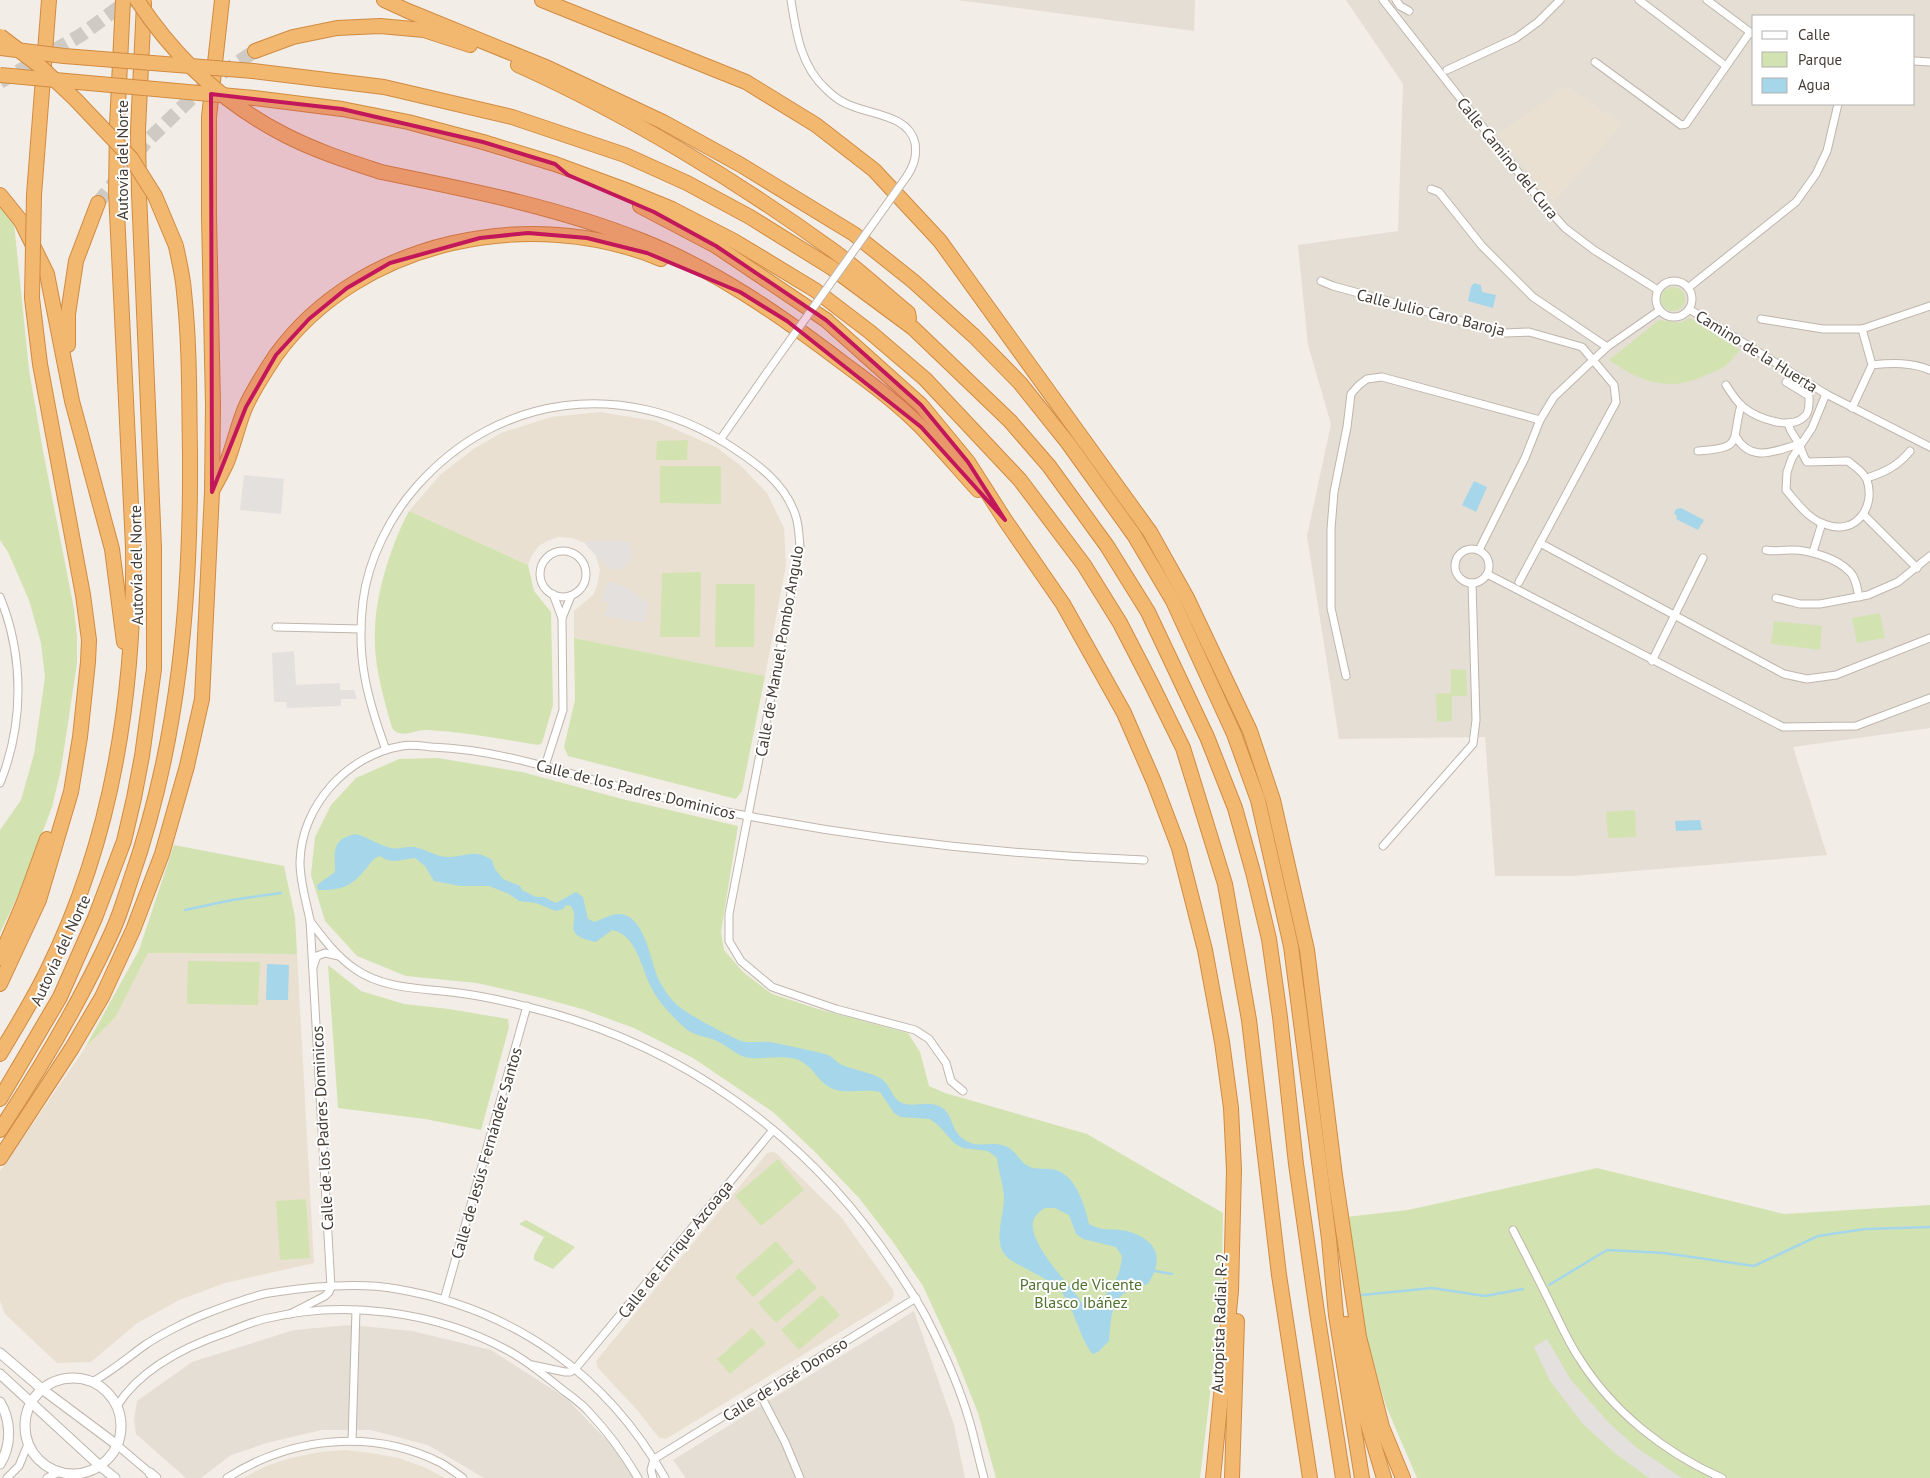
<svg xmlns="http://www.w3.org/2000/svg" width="1930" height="1478" font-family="'PT Sans',sans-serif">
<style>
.residential{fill:#e5ded4;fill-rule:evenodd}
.education{fill:#eae0d1}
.green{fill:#d2e3b1}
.parking{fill:#e3e0de}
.water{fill:#a6d6ea;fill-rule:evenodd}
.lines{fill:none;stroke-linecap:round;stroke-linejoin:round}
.stream{stroke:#a6d6ea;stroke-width:2.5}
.motorway-tunnel{stroke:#cfcac3;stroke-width:14;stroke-dasharray:14 7;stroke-linecap:butt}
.minor-casing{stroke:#bfb6ac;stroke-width:9}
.tertiary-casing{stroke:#bfb6ac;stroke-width:11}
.motorway-casing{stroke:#d18b41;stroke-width:16}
.minor{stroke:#fff;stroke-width:7}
.tertiary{stroke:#fff;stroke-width:9}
.motorway{stroke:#f3b870;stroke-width:14}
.minor-bridge-casing{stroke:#bfb6ac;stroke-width:9;stroke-linecap:butt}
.motorway-bridge-casing{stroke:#d18b41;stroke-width:16;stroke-linecap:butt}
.minor-bridge{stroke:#fff;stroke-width:7}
.motorway-bridge{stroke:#f3b870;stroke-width:14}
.marked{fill:#c2185b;fill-opacity:0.2;stroke:#c2185b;stroke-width:4;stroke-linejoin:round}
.labels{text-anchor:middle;stroke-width:4;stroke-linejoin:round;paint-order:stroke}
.street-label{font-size:16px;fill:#443d36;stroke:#fff}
.park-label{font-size:16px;fill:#4f712e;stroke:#fff}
</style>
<rect width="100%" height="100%" fill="#f2ede6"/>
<g class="residential">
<path d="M957 0H1195L1194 31Z"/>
<path d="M1346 0H1930V728L1793 747 1827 855 1573 876H1495L1485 737 1339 739 1307 536 1331 424 1308 345 1298 245 1398 231 1403 84ZM1754 16H1914V104H1754Z"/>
<path d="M914 1311 954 1425 965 1478H686L673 1460Z"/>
<path d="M350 1325 412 1331 491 1350 566 1398 620 1454 633 1478H484L428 1445 371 1430H322L270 1442 231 1455 201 1478H186L136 1434 134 1419 137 1401 192 1362 294 1330Z"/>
</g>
<g class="education">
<path d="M1566 86 1622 124 1554 202 1498 134Z"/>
<path d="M600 412 656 421 716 447 741 466 767 493 784 528 786 565 765 676 574 638V611L593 595 597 586 600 570 596 556 585 543 572 538 558 537 547 541 539 546 532 555 528 565 409 511 441 474 475 448 501 433 551 417Z"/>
<path d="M148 953 297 954 314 1263 225 1283 179 1300 136 1324 91 1362 57 1363 5 1314 0 1301V1171L85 1048 115 1018Z"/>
<path d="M772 1152 776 1153 841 1217 893 1290 894 1295 891 1301 666 1439 659 1438 638 1411 598 1368 596 1361 767 1153Z"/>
<path d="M345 1450 371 1453 399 1458 424 1467 445 1478H243L266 1466 291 1458 320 1452Z"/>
</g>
<g class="green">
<path d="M0 207 14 223 29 370 43 451 74 609 77 637V663L61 769 52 807 21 889 0 933V830L21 800 34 754 45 677 41 643 29 600 8 552 0 540Z"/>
<circle cx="1673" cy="299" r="12"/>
<path d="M1690 318 1740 350C1735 356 1730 362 1724 367 1719 370 1712 373 1706 375 1670 393 1640 382 1609 360L1659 320 1680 323Z"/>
<path d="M688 440 687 460H656L657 441Z"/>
<path d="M660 466H721V504L660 503Z"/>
<path d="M409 511 528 565 534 591 551 612 553 705 542 743 538 745C502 739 464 732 427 730 415 729 401 740 392 728 383 695 373 663 375 629 376 592 392 543 409 511Z"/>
<path d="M701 572 700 637H660L662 573Z"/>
<path d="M716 584H755L754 647H715Z"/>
<path d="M1880 613 1885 638 1857 643 1852 618Z"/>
<path d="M1774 621 1822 626 1820 650 1771 644Z"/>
<path d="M574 638 765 676 742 791 736 799 568 756 564 747 575 700Z"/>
<path d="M1451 669 1466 670 1467 696H1452V721L1437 722 1436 694 1451 693Z"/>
<path d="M438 758 522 772 622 799 738 826 721 932 724 950 743 972 772 994 818 1009 908 1033 920 1052 929 1086 945 1093 1087 1134 1223 1213 1221 1303 1200 1478H996L978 1413 956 1358 923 1286 893 1242 859 1198 816 1153 773 1112 693 1058 634 1028 582 1009 538 997 477 983 406 976 357 956 325 921 311 875 315 837 331 805 356 778 399 759Z"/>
<path d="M1635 810 1636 837 1608 838 1606 812Z"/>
<path d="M174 845 284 866 295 917 297 954 148 953 115 1018 85 1048 139 950Z"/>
<path d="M188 961 260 962 258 1005 187 1004Z"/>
<path d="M328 965 361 991 404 1004 449 1009 508 1019 509 1027 481 1130 425 1119 338 1108Z"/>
<path d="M778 1159 804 1190 761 1226 735 1196Z"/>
<path d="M1597 1168 1784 1214 1930 1205V1478H1417L1386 1406 1360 1318 1346 1217 1408 1210Z"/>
<path d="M306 1199 310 1258 280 1260 276 1201Z"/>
<path d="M526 1220 575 1247 553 1269 534 1260V1255L544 1237 519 1224Z"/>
<path d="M776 1241 794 1262 753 1297 735 1277Z"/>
<path d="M799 1268 817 1288 776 1323 758 1303Z"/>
<path d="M822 1295 840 1315 799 1350 781 1330Z"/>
<path d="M752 1328 766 1343 730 1374 717 1359Z"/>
</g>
<g class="parking">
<path d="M244 475 284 479 281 514 240 510Z"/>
<path d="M588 541H624L629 543 632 554 631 559 622 570 609 569 587 546 585 543Z"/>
<path d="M608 581 624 586 648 603 644 623 604 616 609 603 602 599Z"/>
<path d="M294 651 296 685 340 683V690H354L357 699H341V706L287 708 286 702H274L272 653Z"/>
<path d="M1547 1339 1571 1380 1609 1423 1637 1448 1682 1478H1649L1616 1454 1583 1424 1550 1381 1534 1347Z"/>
</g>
<g class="water">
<path d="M1474 283 1481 285 1482 292 1496 295 1493 308 1468 301 1471 287Z"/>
<path d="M1474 481 1487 487 1476 512 1462 505Z"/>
<path d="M1681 508 1704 520 1698 530 1676 519 1677 516 1674 513 1676 509Z"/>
<path d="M1700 820 1702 830 1676 831 1675 821Z"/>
<path d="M355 834C368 837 378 845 391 848 399 850 407 846 414 847 426 849 436 857 448 857 467 857 473 848 492 860L495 869 503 879 520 886 522 890 536 897H544L556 903 576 892 583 897 588 919 595 922C601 919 610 915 617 914 648 913 649 967 663 987 666 993 672 1000 677 1005 690 1016 725 1034 741 1041 752 1044 760 1041 771 1042 779 1044 825 1053 830 1056 836 1060 838 1064 845 1066 856 1070 868 1072 878 1077 892 1084 890 1096 900 1102 912 1109 928 1099 941 1107 956 1116 948 1134 971 1143 981 1147 994 1141 1005 1146 1015 1149 1019 1161 1028 1166 1035 1170 1042 1168 1050 1169 1075 1171 1084 1203 1089 1224 1106 1233 1110 1227 1127 1231 1157 1240 1165 1257 1148 1284 1143 1286 1138 1286 1133 1288 1110 1298 1111 1320 1109 1341L1098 1352 1092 1354C1078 1334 1075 1310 1061 1291 1054 1282 1024 1268 1012 1261 989 1247 1005 1216 1004 1196 1003 1183 998 1171 997 1158L988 1151 963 1148 954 1143 939 1126 930 1119 900 1117 894 1113 880 1092C865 1088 845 1095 831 1088 817 1081 812 1064 796 1059 782 1055 765 1059 750 1058 738 1057 728 1046 717 1041 706 1036 694 1036 685 1028 673 1017 658 1002 651 987 641 968 637 935 612 930L596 942C558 934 582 922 571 906L566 905 563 909 556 911 536 903 519 901 509 894 489 886H460L434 881 425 866 415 858C401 859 393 865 380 856 372 858 370 865 364 871 350 888 339 890 318 890L317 885 335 872C335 851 331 840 355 834ZM1045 1208H1055L1069 1215 1076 1234 1083 1239 1116 1247 1122 1256C1121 1271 1116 1282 1107 1293 1102 1299 1097 1303 1094 1309L1087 1310C1074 1288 1029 1246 1033 1222 1034 1216 1040 1211 1045 1208Z"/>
<path d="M267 964 289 965 288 1000H266Z"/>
</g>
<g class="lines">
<g class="stream">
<path d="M185 910 232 900 281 893"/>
<path d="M1155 1271 1172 1274"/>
<path d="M1549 1285 1607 1250 1664 1253 1754 1266 1818 1236 1865 1229 1930 1227"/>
<path d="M1362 1295 1432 1288 1485 1296 1523 1289"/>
</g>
<g class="motorway-tunnel">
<path d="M222 73 255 51"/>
<path d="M0 82 81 35 129 0"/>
<path d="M98 203 146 142 203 87"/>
</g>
<defs>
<g id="minor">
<path d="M791 0C796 33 801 67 827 90 834 97 843 103 852 106 874 115 909 116 915 143 917 156 914 165 907 176"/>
<path d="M1383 0 1540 200 1565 228 1594 250 1658 290"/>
<path d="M1396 0 1400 6 1409 11"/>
<path d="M1639 0 1726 66"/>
<path d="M1707 0 1754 35"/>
<path d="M1914 61 1930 62"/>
<path d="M1595 62 1681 125 1686 124 1750 32"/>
<path d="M1447 70 1516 38 1538 22 1560 0"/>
<path d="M1431 189 1439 192 1482 246 1533 297 1607 347"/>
<path d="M1321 281 1333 286 1505 333 1529 332 1582 347 1614 385 1616 402 1519 582"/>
<circle cx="1674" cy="299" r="18"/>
<path d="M1688 288 1796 202 1816 174 1827 151 1838 104"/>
<path d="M1689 309 1826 394 1930 447"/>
<path d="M1761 319 1823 329H1862L1930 306"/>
<path d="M1862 329 1872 365"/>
<path d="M1726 385C1731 393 1736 401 1743 407 1757 418 1792 432 1806 415 1810 410 1809 402 1809 396L1786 382"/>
<path d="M1852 408 1872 365C1892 363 1911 362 1930 370"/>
<path d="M1788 423C1791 435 1796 437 1800 446 1802 452 1803 456 1807 462L1848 461C1854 466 1864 472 1867 480 1876 507 1856 535 1827 525 1809 520 1798 504 1786 490L1787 472 1792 458 1812 428 1826 394"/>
<path d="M1736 437C1752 464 1776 450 1800 444"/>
<path d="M720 440 768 371"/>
<path d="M1698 451C1744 448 1731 442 1741 405"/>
<path d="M1867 478C1885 472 1898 466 1910 451"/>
<path d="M1864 515 1917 568"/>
<path d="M1540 543 1784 674 1807 679 1836 675 1930 638"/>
<circle cx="1472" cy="566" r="17"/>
<path d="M1479 550 1525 458 1540 420 1554 397 1607 347 1660 310"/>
<path d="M1766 550C1775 552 1780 550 1789 550 1807 549 1837 558 1850 572 1856 578 1857 588 1859 597"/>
<circle cx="563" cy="574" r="23"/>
<path d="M1813 552 1822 523"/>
<path d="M1487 574 1783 727 1856 726 1930 698"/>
<path d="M553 594 562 618"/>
<path d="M0 597C24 656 24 724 0 783"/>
<path d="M1776 598 1800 604H1820L1868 595 1898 582 1930 556"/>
<path d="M276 627 361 629"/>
<path d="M1652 661 1703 558"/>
<path d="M1346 676 1331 608V529L1334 492 1347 427 1351 394 1359 385 1367 379 1382 377 1540 420"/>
<path d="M386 750C367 698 356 657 363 601 368 560 390 516 417 486 498 394 624 378 727 444 755 462 786 483 796 517 799 526 799 537 800 547L729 914V941L741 961 772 987 836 1009 915 1030 929 1039 946 1063 951 1081 963 1091"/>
<path d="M545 766 563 710 562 618 571 596"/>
<path d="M1383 846 1473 744 1476 720 1472 583"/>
<path d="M310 921C323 938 336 956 355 969 385 990 423 988 459 993 482 996 505 1001 528 1007 680 1043 809 1136 895 1267 906 1284 918 1301 927 1319 944 1352 960 1388 970 1423 975 1441 979 1460 984 1478"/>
<path d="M313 967 317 956 325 953 339 956"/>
<path d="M1513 1230C1527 1257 1541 1284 1554 1311 1562 1327 1569 1343 1579 1358 1613 1412 1665 1453 1722 1478"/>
<path d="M444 1300 527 1006"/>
<path d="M290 1314 325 1296 329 1292 331 1287 310 920C306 901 300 882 300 862 301 806 347 755 402 746 411 744 422 746 432 747 486 749 538 764 590 779 642 793 695 806 748 816 879 841 1011 855 1144 860"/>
<path d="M532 1365 565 1372H570L576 1368 773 1130"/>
<path d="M92 1382C111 1372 127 1358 145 1345 158 1336 189 1320 205 1314 223 1307 251 1296 269 1293 308 1287 358 1282 397 1289 514 1309 607 1375 665 1478"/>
<path d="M760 1394 785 1442 800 1478"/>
<path d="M117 1406C141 1368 186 1346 228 1332 240 1327 252 1322 264 1319 343 1299 435 1311 507 1350 526 1360 543 1374 559 1387 569 1395 580 1402 588 1411 608 1432 624 1454 638 1478"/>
<path d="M352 1441 356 1310"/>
<path d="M117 1445 150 1473"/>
<path d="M7 1478 19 1466 28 1444"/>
<path d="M47 1478 59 1472"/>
<path d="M227 1478C291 1437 372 1428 441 1463 448 1467 456 1473 463 1478"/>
<path d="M653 1478 651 1470 654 1459 916 1298"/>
</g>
<g id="tertiary">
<path d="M0 1353 42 1389 117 1445"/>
<path d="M0 1374 100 1466 115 1478"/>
<circle cx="73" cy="1426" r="48"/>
<path d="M0 1402C11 1420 12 1445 0 1464"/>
<path d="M150 1473 156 1478"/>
</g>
<g id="motorway">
<path d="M384 0 408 11 548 68 663 122 741 165 854 234 913 281 974 336 1020 383 1068 443 1134 535 1173 601 1234 734 1258 800 1291 946 1329 1239 1336 1315 1362 1478"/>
<path d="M542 0 746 82 816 125 874 170 940 241 1150 532 1187 598 1250 731 1273 800 1307 950 1335 1176 1359 1337 1382 1427 1403 1478"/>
<path d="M255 51 293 37 337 28 380 26 424 30 470 45"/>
<path d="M518 65C627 114 739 182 835 252 860 271 884 293 908 313L909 318"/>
<path d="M253 71 384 87 512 117 625 155 687 183 750 217 832 268 913 328 1010 421 1049 466 1107 546 1148 612 1207 737 1235 808 1253 872 1269 939 1280 1017 1296 1164 1317 1312 1343 1478"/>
<path d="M254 98 342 109 408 122 483 142 555 164 623 189 672 209 734 241 815 290 870 332 925 379 1020 480 1084 565 1120 623 1152 685 1183 748 1225 884 1249 1020 1279 1275 1310 1478"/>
<path d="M381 172C469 190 557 207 640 240 714 269 780 315 843 363 870 383 899 404 922 428 941 448 959 469 978 490"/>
<path d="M0 195 21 221 47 274 72 401 112 549 124 642"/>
<path d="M34 195 49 0"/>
<path d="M640 206 716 246 826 320 921 405 968 462 1005 520 1063 604 1124 713 1154 782 1179 848 1205 950 1222 1042 1231 1108 1234 1170 1231 1291 1213 1478"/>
<path d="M68 345V314L76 261 98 203"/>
<path d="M213 489C218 480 223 471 227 462 234 444 238 425 245 408 252 392 266 370 276 355 360 239 532 205 661 259"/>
<path d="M0 958 24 902 47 839"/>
<path d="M0 984 39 900 71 792 80 737 88 662 89 640 83 595 40 364 32 298"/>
<path d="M0 1054C16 1027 33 1000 47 971 112 840 135 692 133 547L116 191 117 126 123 0"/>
<path d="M0 1099 60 997 95 918 124 841 134 798 142 756 154 669V548L139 193 138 130 144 3"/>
<path d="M0 1130C42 1066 81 1001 112 932 120 915 125 897 131 879 179 742 191 599 190 454 189 400 190 346 184 292 183 276 179 261 176 246"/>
<path d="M0 1158 72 1048 102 997 133 930 162 854 187 766 202 699 212 492 213 405 209 216V117L222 0"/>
<path d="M1346 1324 1366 1418 1384 1478"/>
<path d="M1232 1478 1237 1321"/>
</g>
</defs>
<use href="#minor" class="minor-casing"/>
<use href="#tertiary" class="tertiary-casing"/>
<use href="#motorway" class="motorway-casing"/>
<use href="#minor" class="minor"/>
<use href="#tertiary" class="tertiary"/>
<use href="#motorway" class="motorway"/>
<defs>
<path id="minor-bridge" d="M768 371 907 176"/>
<g id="motorway-bridge">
<path d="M137 0C174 56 224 104 285 135 316 151 348 161 381 172"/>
<path d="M0 36 41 67 75 99 131 158 155 196 176 246"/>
<path d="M0 48 64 56 253 71"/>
<path d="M0 75 254 98"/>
<path d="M32 298 34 195"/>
</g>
</defs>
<use href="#minor-bridge" class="minor-bridge-casing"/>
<use href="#motorway-bridge" class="motorway-bridge-casing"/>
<use href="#minor-bridge" class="minor-bridge"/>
<use href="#motorway-bridge" class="motorway-bridge"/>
</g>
<path class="marked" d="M211 94 342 109 483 142 555 164 568 175 654 212 716 246 826 320 921 405 968 462 1005 520 921 427 787 321 740 292 647 253 587 238 528 233 480 238 390 263 347 288 309 319 276 355 246 407 212 492Z"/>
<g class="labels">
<g class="street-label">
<text transform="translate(1508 158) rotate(51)" y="6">Calle Camino del Cura</text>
<text transform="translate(122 160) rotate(-90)" y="6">Autovía del Norte</text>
<text transform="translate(1431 312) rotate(14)" y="6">Calle Julio Caro Baroja</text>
<text transform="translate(1757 351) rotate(32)" y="6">Camino de la Huerta</text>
<text transform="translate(136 565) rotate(-91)" y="6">Autovía del Norte</text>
<text transform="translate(779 651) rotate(-80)" y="6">Calle de Manuel Pombo Angulo</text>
<text transform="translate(636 789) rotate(14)" y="6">Calle de los Padres Dominicos</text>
<text transform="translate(60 950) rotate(-65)" y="6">Autovía del Norte</text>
<text transform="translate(322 1128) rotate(-93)" y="6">Calle de los Padres Dominicos</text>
<text transform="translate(486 1153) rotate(-74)" y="6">Calle de Jesús Fernández Santos</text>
<text transform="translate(675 1249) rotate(-51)" y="6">Calle de Enrique Azcoaga</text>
<text transform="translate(1219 1323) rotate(-88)" y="6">Autopista Radial R-2</text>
<text transform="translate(785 1379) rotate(-32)" y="6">Calle de José Donoso</text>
</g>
<g class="park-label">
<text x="1081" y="1290">Parque de Vicente<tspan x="1081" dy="18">Blasco Ibáñez</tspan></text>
</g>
</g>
<rect x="1752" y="15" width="162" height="90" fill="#ffffff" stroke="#b4b1af"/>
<rect x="1762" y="31" width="25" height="8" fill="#ffffff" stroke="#b4b1af"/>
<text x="1798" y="40" font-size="15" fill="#443d36">Calle</text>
<rect x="1762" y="52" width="25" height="15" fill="#d2e3b1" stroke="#b4b1af"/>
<text x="1798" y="65" font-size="15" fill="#443d36">Parque</text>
<rect x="1762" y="78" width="25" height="15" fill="#a6d6ea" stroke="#b4b1af"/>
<text x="1798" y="90" font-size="15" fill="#443d36">Agua</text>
</svg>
